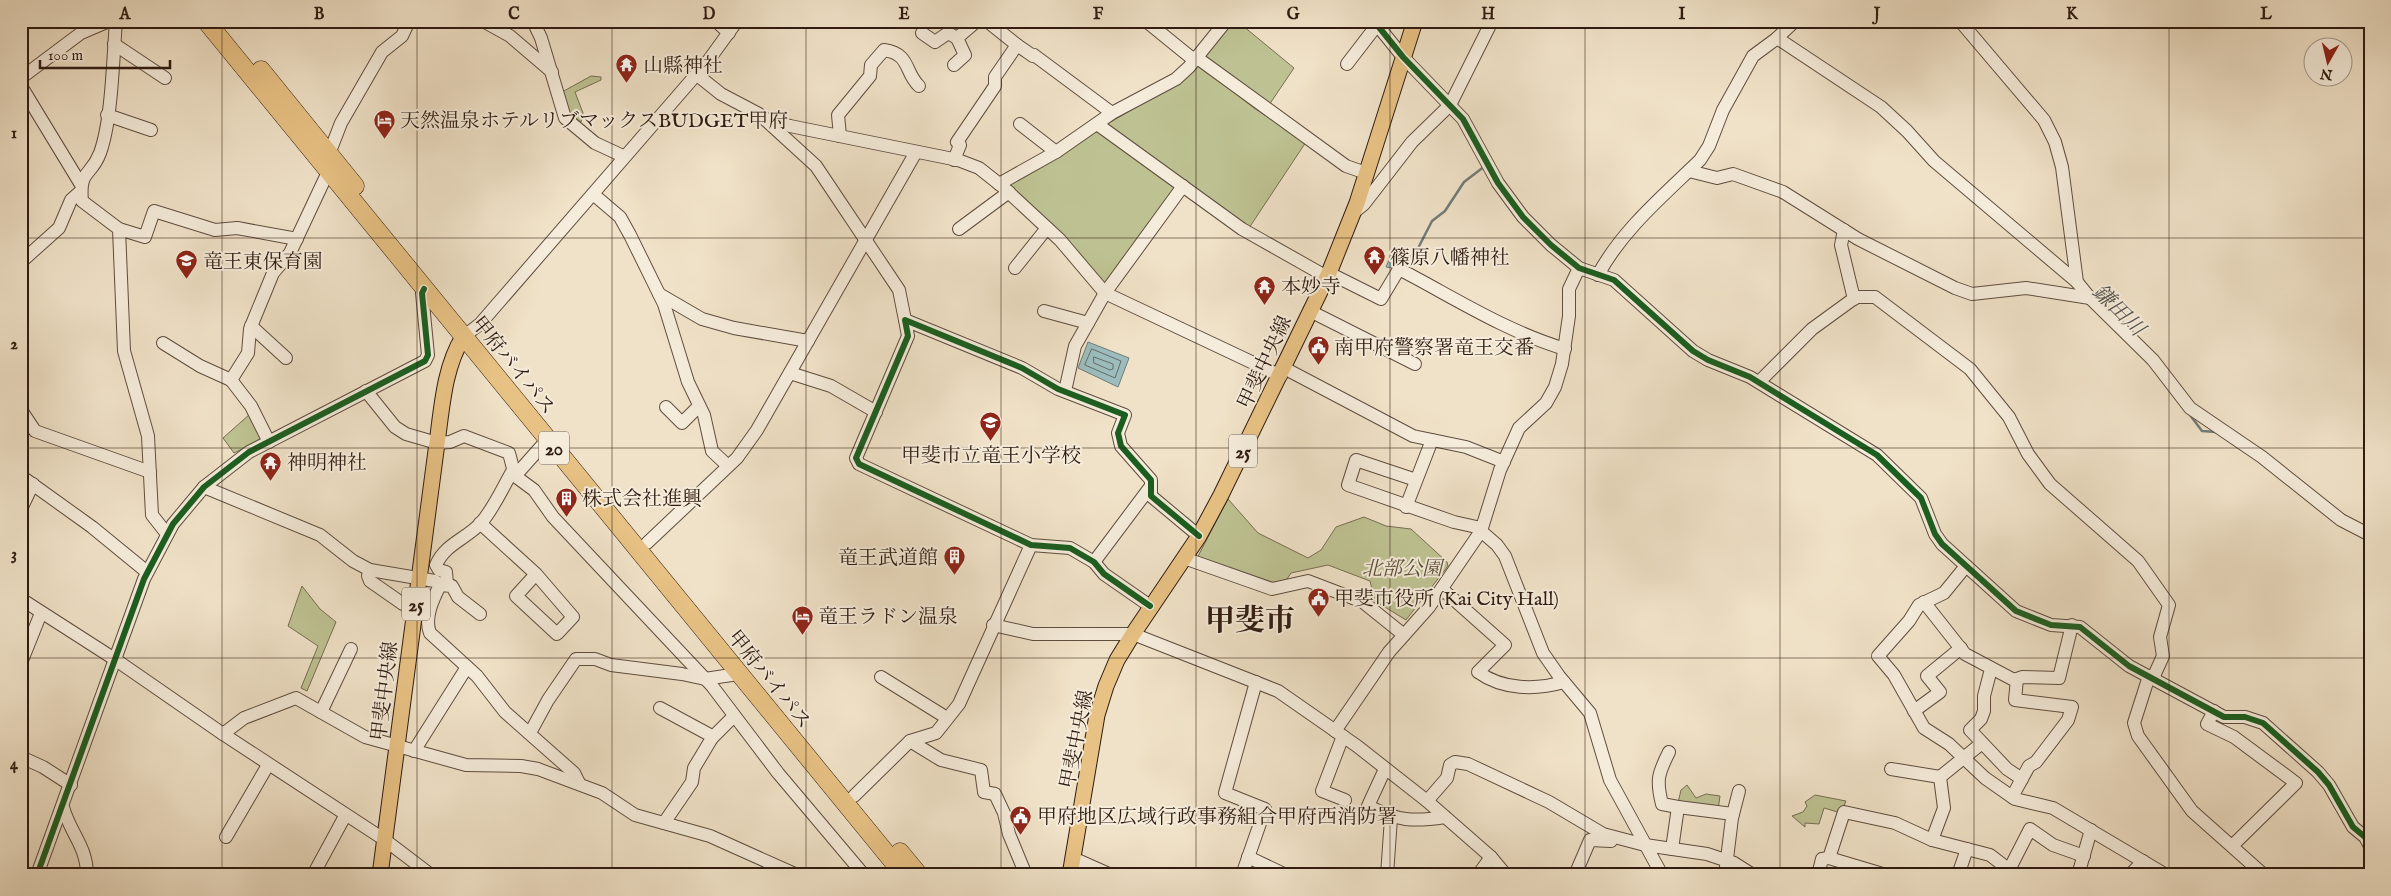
<svg xmlns="http://www.w3.org/2000/svg" width="2391" height="896" font-family="'IM FELL English','Noto Serif JP',serif">
<style>
.green{fill:#bec292;stroke:#766e52}
.water{fill:#9cbcbd;stroke:#707c78}
.lines{fill:none;stroke-linecap:round;stroke-linejoin:round}
.shore{stroke:#666c67;stroke-width:1}
.stream{stroke:#707c78;stroke-width:2.5}
.minor-casing{stroke:#5f4d3f;stroke-width:14}
.major-casing{stroke:#2f1b11;stroke-width:17}
.highway-casing{stroke:#2f1b11;stroke-width:19}
.minor{stroke:#f5ecdb;stroke-width:12}
.major{stroke:#e8c184;stroke-width:15}
.highway{stroke:#e8c184;stroke-width:18}
.cycleway-casing{stroke:#f5ecdb;stroke-width:9}
.cycleway{stroke:#1b5e20;stroke-width:6}
.grid{fill:none;stroke:#2f1b11;stroke-width:1;stroke-opacity:0.55}
.labels{text-anchor:middle;stroke-width:4;stroke-linejoin:round;paint-order:stroke}
.shield{fill:#f5ecdb;stroke:#6a5a4e;stroke-width:1}
.shield-label{font-size:19px;font-weight:bold;fill:#2f1b11}
.poi-label{font-size:20px;fill:#2f1b11;stroke:#f5ecdb;text-anchor:start}
.street-label{font-size:20px;fill:#2f1b11;stroke:#f5ecdb}
.park-label{font-size:20px;font-style:italic;fill:#5a4d38;stroke:#f5ecdb}
.water-label{font-size:21px;font-style:italic;fill:#55534d;stroke:#f5ecdb}
.town-label{font-size:30px;font-weight:bold;fill:#2f1b11;stroke:#f5ecdb}
.neatline{fill:none;stroke:#2f1b11;stroke-width:2}
.grid-label{font-size:16px;text-anchor:middle;font-weight:bold;fill:#2f1b11}
</style>
<rect width="100%" height="100%" fill="#f0e2c8"/>
<filter id="stains"><feTurbulence type="fractalNoise" baseFrequency=".004" numOctaves="4"/><feColorMatrix values="0 0 0 0 .2 0 0 0 0 .09 0 0 0 0 .02 0 0 0 .5 -.17"/></filter>
<radialGradient id="worn" r=".72"><stop offset=".6" stop-color="#630" stop-opacity="0"/><stop offset="1" stop-color="#630" stop-opacity=".3"/></radialGradient>
<g class="green">
<path d="M1231 21H1237L1294 68 1269 105 1201 56Z"/>
<path d="M1198 64 1254 108 1306 142 1249 228 1104 126 1184 79Z"/>
<path d="M591 76 601 77V80L575 92 583 113 581 122 566 112 562 92Z"/>
<path d="M1101 128 1181 187 1105 290 1002 184Z"/>
<path d="M250 414 263 439 234 453 223 438Z"/>
<path d="M1228 499 1258 533 1308 558 1321 550 1336 527 1364 517 1386 526 1411 529 1447 562 1448 566 1406 620 1375 601 1370 581 1328 565 1291 573 1287 579 1275 586 1197 558Z"/>
<path d="M302 586 320 609 336 622 307 691 301 688 318 646 288 626Z"/>
<path d="M1687 785 1696 798 1706 794 1720 796 1718 810 1677 807 1681 790Z"/>
<path d="M1815 795 1846 801 1841 813 1824 808 1819 824 1805 823V827L1792 816 1803 812 1807 806 1805 802Z"/>
</g>
<g class="water">
<path d="M1392 252 1405 258 1399 269 1386 267Z"/>
<path d="M1088 342 1129 358 1118 387 1078 368Z"/>
</g>
<g class="lines">
<g class="shore">
<path d="M1092 349 1121 361 1115 378 1085 365Z"/>
<path d="M1094 357 1113 364V369L1110 370 1094 363Z"/>
</g>
<g class="stream">
<path d="M1405 258 1414 256 1432 221 1445 211 1464 182 1485 166"/>
<path d="M2190 415 2202 431 2216 432"/>
</g>
<defs>
<g id="minor">
<path d="M116 21C113 58 112 120 100 153 91 177 79 169 82 201L119 229 124 351 148 436 152 515 167 534"/>
<path d="M483 21 510 36 552 72"/>
<path d="M533 21 541 38 565 118 595 143 623 156"/>
<path d="M716 21 729 33"/>
<path d="M1146 21 1194 60"/>
<path d="M1374 21 1403 57 1463 119 1498 183 1523 217 1551 245 1579 268 1614 280 1693 351 1708 360 1750 377 1877 455 1921 498 1935 534 1942 544 2016 611 2051 625 2080 627 2129 666 2224 717H2245L2263 723 2318 772 2329 785 2353 827 2365 837 2370 846"/>
<path d="M1960 21 2044 120 2055 142 2062 167 2077 282 2090 298 2153 360 2190 408 2262 457 2341 520 2370 535"/>
<path d="M922 33 935 42 948 33 957 38"/>
<path d="M1777 38 1881 107 1907 131 1934 161 2077 282"/>
<path d="M114 44 165 78"/>
<path d="M1017 45 1033 56 1034 55 1112 113"/>
<path d="M1196 57 1346 166 1366 173"/>
<path d="M1347 64 1377 25"/>
<path d="M954 65 965 55 957 38 977 21"/>
<path d="M696 74 721 94 759 114 816 166 899 290 905 320"/>
<path d="M21 78 81 33 109 21"/>
<path d="M21 86 80 183"/>
<path d="M107 115 151 130"/>
<path d="M763 118 790 126 958 160 979 168 1003 187 1060 240 1105 293 1281 376"/>
<path d="M1020 124 1056 152"/>
<path d="M1097 124 1242 229 1327 277"/>
<path d="M840 136 838 115 870 76 871 65 884 50C911 54 904 72 919 86"/>
<path d="M329 154 341 123 382 52 402 36 409 21"/>
<path d="M954 160 960 145 957 142 995 86V77L1017 45 987 21"/>
<path d="M1689 171 1717 178 1733 174 1783 192 1858 239 1955 288 1972 294 2026 288 2090 298"/>
<path d="M999 184 1056 152 1112 113 1176 79 1189 67 1226 21"/>
<path d="M593 194 620 217 630 235 664 304 688 382 704 415 712 451 728 466"/>
<path d="M1353 213 1364 204 1412 142 1450 105 1492 21"/>
<path d="M119 229 145 237 154 211 215 230 237 228 297 239"/>
<path d="M959 229 1009 192"/>
<path d="M1844 230 1841 245 1854 299"/>
<path d="M21 262 59 228 71 200 81 191"/>
<path d="M1015 268 1047 228"/>
<path d="M1329 273 1381 299 1399 269C1453 297 1505 331 1565 349"/>
<path d="M1598 275C1622 230 1664 195 1700 160L1709 146 1723 110 1753 56 1776 39 1795 21"/>
<path d="M659 294 702 319 734 328 808 341"/>
<path d="M1044 311 1088 323"/>
<path d="M1310 311 1415 364"/>
<path d="M251 326 286 358"/>
<path d="M463 337 480 324 708 61 737 21"/>
<path d="M163 343 200 366 231 380"/>
<path d="M1284 368 1413 436 1466 447 1504 462"/>
<path d="M790 373 831 386 876 412"/>
<path d="M1759 382 1812 329 1856 297H1875L1970 369 2009 417 2028 454 2050 484 2138 561 2169 605 2160 637 2163 656 2153 678"/>
<path d="M366 391 395 427 406 434 437 443 450 442 464 436 509 453 515 476 534 490 553 517 712 686 778 773 864 875"/>
<path d="M1065 391 1075 346 1105 293 1183 186"/>
<path d="M666 407 682 423 699 406"/>
<path d="M21 410 35 431 150 472"/>
<path d="M269 442 251 406 231 380 248 353 250 329 273 273 290 253 328 172"/>
<path d="M21 476 92 527 147 572"/>
<path d="M515 476 547 440"/>
<path d="M1416 480 1356 460 1348 485 1454 522 1481 528"/>
<path d="M204 487 320 535 353 561 370 570 435 581 440 585C433 599 424 618 430 633L477 676 505 712 574 773 579 783"/>
<path d="M1406 507 1432 440"/>
<path d="M21 509 33 484"/>
<path d="M480 523 536 574 573 617 557 634 516 596 536 574"/>
<path d="M1481 531 1497 545 1505 556 1543 653 1559 676 1590 713 1610 780 1662 875"/>
<path d="M647 543 737 458 757 430 916 152"/>
<path d="M1184 558 1272 589 1308 581 1363 602 1404 635"/>
<path d="M1094 562 1151 486"/>
<path d="M1966 566 1944 593 1919 605 1909 621 1878 656 1894 675 1924 728 1949 744 1985 778 2015 799 2053 808 2166 875"/>
<path d="M370 570 368 576 370 581 403 604"/>
<path d="M447 584 446 572 439 570 436 565C445 544 466 539 481 523 494 508 503 487 513 470"/>
<path d="M440 585 452 586 458 597 480 614"/>
<path d="M1442 589 1505 645 1478 672C1503 690 1536 690 1564 682"/>
<path d="M21 599 116 660 223 734 385 840 431 875"/>
<path d="M1924 602 1965 654 2014 680 2022 677 2059 678 2072 625"/>
<path d="M1150 606 1104 574 1094 562 1070 548 1031 545 859 464 856 458 908 336 905 320 1022 368 1058 389 1125 415 1118 433 1121 446 1151 480V496L1199 536"/>
<path d="M993 625 1033 634H1133L1278 691 1357 746 1427 801 1491 857 1506 875"/>
<path d="M21 663 41 613"/>
<path d="M1991 669 1984 696V711L1981 719 1970 730 2007 769 2022 779"/>
<path d="M2149 676 2134 723 2138 736 2192 811 2264 875"/>
<path d="M881 677 947 718"/>
<path d="M660 708 710 735 712 738 694 768 692 782 664 823"/>
<path d="M1914 711 1940 692 1927 676 1961 648"/>
<path d="M2214 711 2207 724 2234 737 2296 783 2232 846"/>
<path d="M321 712 351 649"/>
<path d="M1335 731 1389 652 1429 607 1481 531 1500 470 1519 428 1546 403 1555 387 1562 364 1569 316V289L1579 268"/>
<path d="M530 733 548 700 576 659H595L611 665 682 674 705 679 738 674"/>
<path d="M223 734 244 718 296 698 365 737 466 765 521 766 538 769 602 793 635 815 710 836 797 875"/>
<path d="M1343 736 1322 791 1345 800"/>
<path d="M712 738 734 716"/>
<path d="M910 741 941 760 981 770 984 792 995 794 1004 813 1009 834 1026 875"/>
<path d="M414 751 467 667"/>
<path d="M1669 752C1658 774 1656 780 1662 804L1678 807"/>
<path d="M21 757 43 767 71 785"/>
<path d="M1385 769 1368 806C1398 821 1413 822 1445 817"/>
<path d="M1891 769 1940 777"/>
<path d="M854 796 910 741 936 733 959 704 1031 545"/>
<path d="M2012 797 2029 766 2036 762 2068 720 2072 707 2015 700 2017 679"/>
<path d="M1427 801 1447 778 1450 765 1455 762 1468 764 1549 802 1603 834 1645 845 1707 854 1734 863 1753 875"/>
<path d="M63 807C70 833 87 846 87 875"/>
<path d="M226 837 268 765"/>
<path d="M1932 840 1944 808 1940 777 1982 743"/>
<path d="M1672 849 1678 807 1733 814"/>
<path d="M1248 857 1286 875"/>
<path d="M1829 858 1844 812 1895 823 1932 840 1990 855 2016 875"/>
<path d="M1075 859 1111 875"/>
<path d="M2009 870 2030 829 2053 845 2084 856"/>
<path d="M37 875 144 579 173 524 204 487 249 452 425 361 428 355 422 293 424 289"/>
<path d="M313 875 345 816"/>
<path d="M1242 875 1265 809 1225 793 1256 682"/>
<path d="M1387 875 1391 818"/>
<path d="M1478 875 1491 857"/>
<path d="M1575 875 1590 840 1611 841"/>
<path d="M1725 875 1732 818 1739 791"/>
<path d="M1818 875 1822 859 1829 858 1886 875"/>
<path d="M1958 875 1967 849"/>
<path d="M2078 875 2091 830"/>
<path d="M2130 875 2143 861"/>
</g>
<g id="major">
<path d="M380 875 437 443C442 407 444 368 463 337"/>
<path d="M1070 875 1097 715 1106 686 1117 660 1133 634 1199 536 1221 495 1329 273 1357 203 1415 21"/>
</g>
<g id="highway">
<path d="M206 21 904 875"/>
<path d="M261 70 355 186"/>
<path d="M900 852 919 875"/>
</g>
</defs>
<use href="#minor" class="minor-casing"/>
<use href="#major" class="major-casing"/>
<use href="#highway" class="highway-casing"/>
<use href="#minor" class="minor"/>
<use href="#major" class="major"/>
<use href="#highway" class="highway"/>
<defs>
<g id="cycleway">
<path d="M1374 21 1403 57 1463 119 1498 183 1523 217 1551 245 1579 268 1614 280 1693 351 1708 360 1750 377 1877 455 1921 498 1935 534 1942 544 2016 611 2051 625 2080 627 2129 666 2224 717H2245L2263 723 2318 772 2329 785 2353 827 2365 837 2370 846"/>
<path d="M1150 606 1104 574 1094 562 1070 548 1031 545 859 464 856 458 908 336 905 320 1022 368 1058 389 1125 415 1118 433 1121 446 1151 480V496L1199 536"/>
<path d="M37 875 144 579 173 524 204 487 249 452 425 361 428 355 422 293 424 289"/>
</g>
</defs>
<use href="#cycleway" class="cycleway-casing"/>
<use href="#cycleway" class="cycleway"/>
</g>
<path class="grid" d="M222 21V875M417 21V875M612 21V875M806 21V875M1001 21V875M1196 21V875M1390 21V875M1585 21V875M1780 21V875M1974 21V875M2169 21V875M21 238H2370M21 448H2370M21 658H2370"/>
<defs>
<symbol id="temple-pin" viewBox="-11 -11 22 30"><path d="M0 17L-7.5 6A9.5 9.5 0 1 1 7.5 6Z" fill="#8f2418" stroke="#f5ecdb"/><path d="M0-6L5-2H3V0L6.5 2.5H4V6H1.5V3h-3V6H-4V2.5H-6.5L-3 0V-2H-5Z" fill="#fff"/></symbol>
<symbol id="hotel-pin" viewBox="-11 -11 22 30"><path d="M0 17L-7.5 6A9.5 9.5 0 1 1 7.5 6Z" fill="#8f2418" stroke="#f5ecdb"/><path d="M-6-4.5h1.5V1H6V5H4.5V3h-9V5H-6ZM-4 0a1.8 1.8 0 1 1 3.6 0ZM.5 0V-2.5h3Q6-2.5 6 0Z" fill="#fff"/></symbol>
<symbol id="school-pin" viewBox="-11 -11 22 30"><path d="M0 17L-7.5 6A9.5 9.5 0 1 1 7.5 6Z" fill="#8f2418" stroke="#f5ecdb"/><path d="M0-5L7-2L0 1L-7-2ZM-4 1L0 2.5L4 1V4Q0 6-4 4Z" fill="#fff"/></symbol>
<symbol id="civic-pin" viewBox="-11 -11 22 30"><path d="M0 17L-7.5 6A9.5 9.5 0 1 1 7.5 6Z" fill="#8f2418" stroke="#f5ecdb"/><path d="M-.6-6.5H3V-4.5H.6V-3L4-1V1h2V6H-6V1h2V-1L-.6-3ZM-1.2 2.5V6h2.4V2.5Z" fill="#fff"/></symbol>
<symbol id="building-pin" viewBox="-11 -11 22 30"><path d="M0 17L-7.5 6A9.5 9.5 0 1 1 7.5 6Z" fill="#8f2418" stroke="#f5ecdb"/><path d="M-4-6H4V6H1V3H-1V6H-4ZM-2.5-4.3h1.7v1.8h-1.7ZM.8-4.3h1.7v1.8H.8ZM-2.5-1h1.7V.8h-1.7ZM.8-1h1.7V.8H.8Z" fill="#fff"/></symbol>
</defs>
<g fill-rule="evenodd">
<use href="#temple-pin" x="614" y="52" width="25" height="34"/>
<use href="#hotel-pin" x="372" y="108" width="25" height="34"/>
<use href="#temple-pin" x="1362" y="244" width="25" height="34"/>
<use href="#school-pin" x="174" y="248" width="25" height="34"/>
<use href="#temple-pin" x="1252" y="274" width="25" height="34"/>
<use href="#civic-pin" x="1306" y="334" width="25" height="34"/>
<use href="#school-pin" x="978" y="410" width="25" height="34"/>
<use href="#temple-pin" x="258" y="450" width="25" height="34"/>
<use href="#building-pin" x="554" y="486" width="25" height="34"/>
<use href="#building-pin" x="942" y="544" width="25" height="34"/>
<use href="#civic-pin" x="1306" y="586" width="25" height="34"/>
<use href="#hotel-pin" x="790" y="604" width="25" height="34"/>
<use href="#civic-pin" x="1008" y="804" width="25" height="34"/>
</g>
<g class="labels">
<g class="shield">
<rect x="539" y="431.5" width="30" height="33" rx="4"/>
<rect x="1229" y="434.5" width="28" height="33" rx="4"/>
<rect x="402" y="587.5" width="28" height="33" rx="4"/>
</g>
<g class="shield-label">
<text x="554" y="455">20</text>
<text x="1243" y="458">25</text>
<text x="416" y="611">25</text>
</g>
<g class="poi-label">
<text x="643" y="72">山縣神社</text>
<text x="400" y="127">天然温泉ホテルリブマックスBUDGET甲府</text>
<text x="1390" y="264">篠原八幡神社</text>
<text x="203" y="268">竜王東保育園</text>
<text x="1281" y="293">本妙寺</text>
<text x="1334" y="354">南甲府警察署竜王交番</text>
<text x="991" y="462" text-anchor="middle">甲斐市立竜王小学校</text>
<text x="287" y="469">神明神社</text>
<text x="582" y="505">株式会社進興</text>
<text x="938" y="564" text-anchor="end">竜王武道館</text>
<text x="1334" y="605">甲斐市役所 (Kai City Hall)</text>
<text x="818" y="623">竜王ラドン温泉</text>
<text x="1037" y="823">甲府地区広域行政事務組合甲府西消防署</text>
</g>
<g class="street-label">
<text transform="translate(1264 362) rotate(-65)" y="7">甲斐中央線</text>
<text transform="translate(514 365) rotate(51)" y="7">甲府バイパス</text>
<text transform="translate(770 679) rotate(51)" y="7">甲府バイパス</text>
<text transform="translate(384 691) rotate(-83)" y="7">甲斐中央線</text>
<text transform="translate(1076 739) rotate(-79)" y="7">甲斐中央線</text>
</g>
<g class="park-label">
<text x="1402" y="575">北部公園</text>
</g>
<g class="water-label">
<text transform="translate(2119 310) rotate(45)" y="7">鎌田川</text>
</g>
<g class="town-label">
<text x="1250" y="630">甲斐市</text>
</g>
</g>
<rect width="2391" height="896" fill="none" stroke="#f0e2c8" stroke-width="55"/>
<g transform="translate(2328 62) rotate(188)"><circle r="24" fill="#f5ecdb" stroke="#a6988a"/>
<path d="M0-4L9 19L0 12L-9 19Z" fill="#8f2418"/>
<text y="-8" font-size="14" font-weight="bold" text-anchor="middle" fill="#2f1b11">N</text>
</g>
<path d="M40 60v8h130v-8" fill="none" stroke="#2f1b11" stroke-width="2.5"/>
<text x="48" y="60" font-size="15" fill="#2f1b11" stroke="#f5ecdb" stroke-width="4" paint-order="stroke">100 m</text>
<rect x="28" y="28" width="2336" height="840" class="neatline"/>
<g class="grid-label">
<text x="125" y="19">A</text>
<text x="319" y="19">B</text>
<text x="514" y="19">C</text>
<text x="709" y="19">D</text>
<text x="904" y="19">E</text>
<text x="1098" y="19">F</text>
<text x="1293" y="19">G</text>
<text x="1488" y="19">H</text>
<text x="1682" y="19">I</text>
<text x="1877" y="19">J</text>
<text x="2072" y="19">K</text>
<text x="2266" y="19">L</text>
<text x="14" y="138">1</text>
<text x="14" y="349">2</text>
<text x="14" y="559">3</text>
<text x="14" y="769">4</text>
</g>
<rect width="100%" height="100%" filter="url(#stains)"/>
<rect width="100%" height="100%" fill="url(#worn)"/>
</svg>
